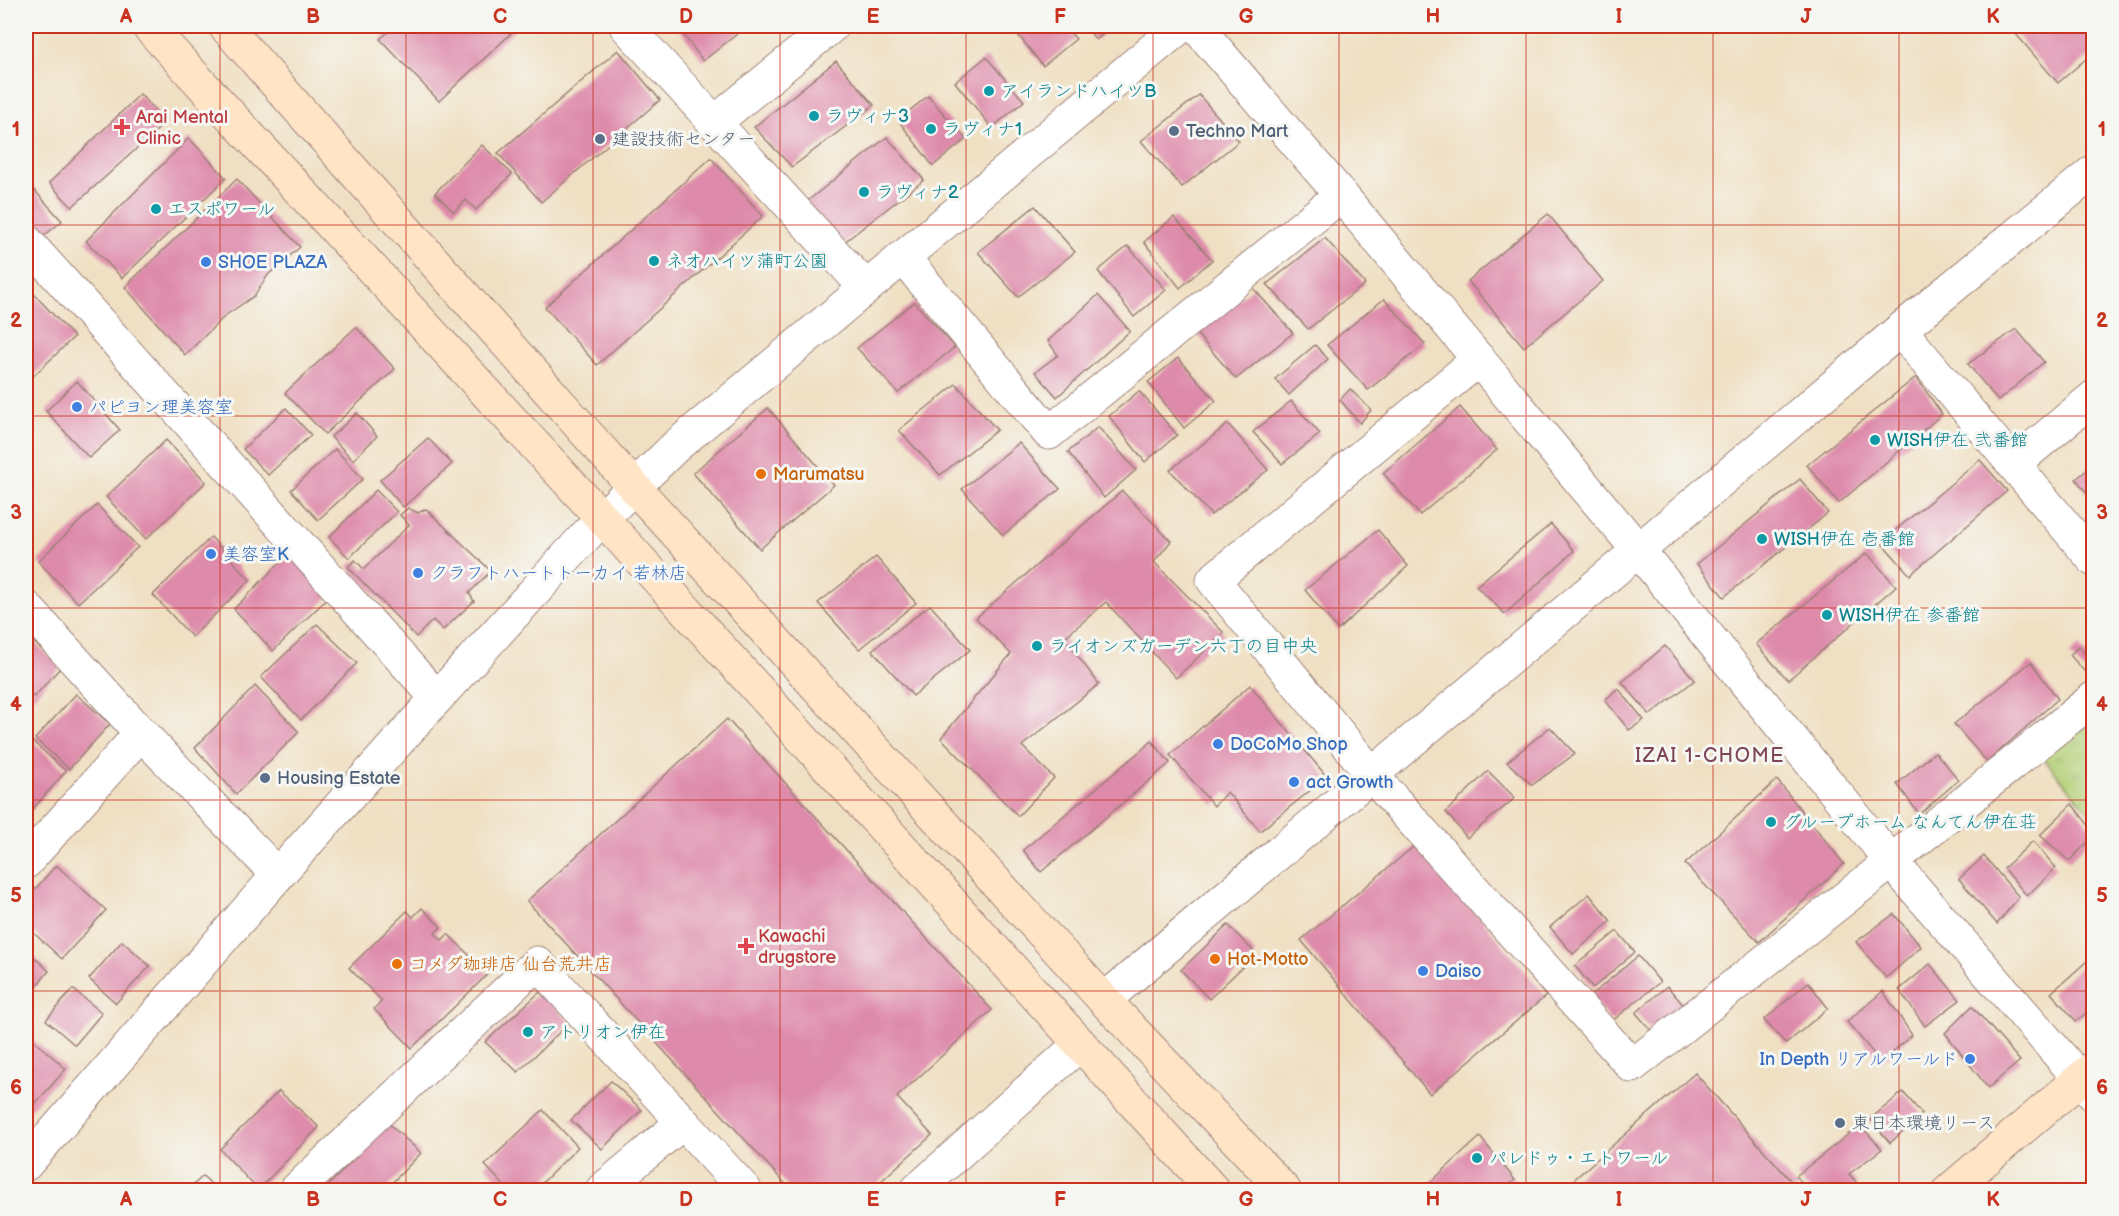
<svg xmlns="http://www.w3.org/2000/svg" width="2119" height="1216" font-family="'Balsamiq Sans','Klee One',sans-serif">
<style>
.park{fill:url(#park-tufts);stroke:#7e7750;stroke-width:1.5}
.building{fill:#de8aaa}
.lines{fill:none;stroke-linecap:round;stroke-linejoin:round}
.street-casing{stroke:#9d8077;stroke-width:35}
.secondary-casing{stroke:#9d8077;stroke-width:35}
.street{stroke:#fff;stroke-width:33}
.secondary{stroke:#ffe4c6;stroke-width:33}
.grid{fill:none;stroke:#c8321e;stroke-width:1.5;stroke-opacity:0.55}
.culture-dot{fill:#0f9aa8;stroke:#f6f6f2;stroke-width:2}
.health-dot{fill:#e0444e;stroke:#f6f6f2;stroke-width:2}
.service-dot{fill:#5c6f8a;stroke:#f6f6f2;stroke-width:2}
.shop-dot{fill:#3f7fe0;stroke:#f6f6f2;stroke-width:2}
.food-dot{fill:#e8710a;stroke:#f6f6f2;stroke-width:2}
.labels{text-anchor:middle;stroke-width:6;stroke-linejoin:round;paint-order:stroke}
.culture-label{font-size:18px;fill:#0d838f;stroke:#f6f6f2;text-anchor:start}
.health-label{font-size:18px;fill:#be3a42;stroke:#f6f6f2;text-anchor:start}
.service-label{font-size:18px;fill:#4e5e75;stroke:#f6f6f2;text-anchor:start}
.shop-label{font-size:18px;fill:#366cbe;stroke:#f6f6f2;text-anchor:start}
.food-label{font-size:18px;fill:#c56008;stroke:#f6f6f2;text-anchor:start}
.neighbourhood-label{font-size:20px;letter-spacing:1.5px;fill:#7e4457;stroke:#f6f6f2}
.neatline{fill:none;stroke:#c8321e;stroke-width:2}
.grid-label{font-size:20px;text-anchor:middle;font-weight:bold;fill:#c8321e}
</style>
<defs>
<pattern id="park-tufts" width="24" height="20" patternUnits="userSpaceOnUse" patternTransform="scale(1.5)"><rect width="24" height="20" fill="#b2cf75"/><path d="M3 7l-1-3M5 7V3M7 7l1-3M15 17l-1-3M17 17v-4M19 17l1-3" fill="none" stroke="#9bb165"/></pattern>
</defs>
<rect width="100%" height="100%" fill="#f6f6f2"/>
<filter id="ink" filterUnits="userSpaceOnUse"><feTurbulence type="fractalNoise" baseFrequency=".0167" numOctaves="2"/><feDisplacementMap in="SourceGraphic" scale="12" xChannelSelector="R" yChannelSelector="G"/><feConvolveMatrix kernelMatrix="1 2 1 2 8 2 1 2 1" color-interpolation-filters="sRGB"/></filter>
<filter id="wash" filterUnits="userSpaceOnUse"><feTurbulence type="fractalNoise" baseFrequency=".008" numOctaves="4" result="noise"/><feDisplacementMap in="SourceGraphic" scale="24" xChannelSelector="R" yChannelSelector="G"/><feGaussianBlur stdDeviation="1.35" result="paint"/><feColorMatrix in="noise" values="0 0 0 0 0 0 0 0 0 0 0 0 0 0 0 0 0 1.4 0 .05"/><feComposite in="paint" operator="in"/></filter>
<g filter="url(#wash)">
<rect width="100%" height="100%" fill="#f0e0c3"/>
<path class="park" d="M2093 704V817L2038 752Z"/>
<g id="blocks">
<g class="building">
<path d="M395 26H519L439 101 380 39Z"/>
<path d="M677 26H747L703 61Z"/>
<path d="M1011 26H1064L1076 39 1043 66Z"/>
<path d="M1085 26H1113L1096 40Z"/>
<path d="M2009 26H2094V52L2058 83Z"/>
<path d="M618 50 660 100 541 202 498 153Z"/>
<path d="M986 57 1024 101 992 128 955 82Z"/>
<path d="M836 61 874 105 792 167 754 127Z"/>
<path d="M140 94 166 122 72 207 49 183Z"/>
<path d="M1199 95 1239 141 1182 187 1141 141Z"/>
<path d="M928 96 966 139 933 166 898 120Z"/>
<path d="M887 137 924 180 843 243 805 203Z"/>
<path d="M189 138 226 178 122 278 86 241Z"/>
<path d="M482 145 512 174 476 210 466 200 454 212 435 193Z"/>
<path d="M711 158 763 216 597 365 545 307Z"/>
<path d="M237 179 300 247 268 275 254 296 226 315 185 355 125 287Z"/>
<path d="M28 183 62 221 40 239 26 223V186Z"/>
<path d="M1035 206 1075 252 1018 297 978 252Z"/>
<path d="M1548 214 1603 281 1524 347 1468 281Z"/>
<path d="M1174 217 1212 260 1180 288 1144 242Z"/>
<path d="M1325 238 1365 284 1308 329 1267 284Z"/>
<path d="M1128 246 1166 290 1134 317 1098 271Z"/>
<path d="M1253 288 1293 333 1236 379 1196 333Z"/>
<path d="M34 294 74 337 26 383V302Z"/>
<path d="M1098 295 1130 331 1057 397 1035 372 1058 355 1048 341Z"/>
<path d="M1384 299 1425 344 1368 390 1327 345Z"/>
<path d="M914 302 955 347 898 393 857 348Z"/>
<path d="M356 327 395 369 325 434 285 393Z"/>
<path d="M2016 329 2044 362 1998 401 1968 364Z"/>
<path d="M1315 345 1328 359 1289 395 1275 379Z"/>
<path d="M1178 358 1216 401 1184 428 1148 382Z"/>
<path d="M1916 377 1942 414 1839 503 1807 465Z"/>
<path d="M77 381 120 430 89 458 46 411Z"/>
<path d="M956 384 997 430 940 475 899 430Z"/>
<path d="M1350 389 1371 410 1360 423 1340 400Z"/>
<path d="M1139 391 1177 435 1145 462 1109 416Z"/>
<path d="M1291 401 1320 434 1282 464 1253 432Z"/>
<path d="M1460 407 1497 450 1420 515 1383 473Z"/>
<path d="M286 408 311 435 268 475 243 449Z"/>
<path d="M768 408 834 485 760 549 693 473Z"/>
<path d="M357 413 377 436 353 460 331 437Z"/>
<path d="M1228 424 1268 470 1211 515 1170 470Z"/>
<path d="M1098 427 1136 470 1104 498 1068 452Z"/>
<path d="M428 438 452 464 403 507 380 480Z"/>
<path d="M166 440 206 482 146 539 106 497Z"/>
<path d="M1019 443 1060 489 1003 535 962 489Z"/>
<path d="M335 449 363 479 318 520 291 490Z"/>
<path d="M1980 460 2007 491 1910 575 1881 542Z"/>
<path d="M2094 464V502L2076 479Z"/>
<path d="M1800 479 1828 513 1724 597 1697 564Z"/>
<path d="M376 490 397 512 349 558 329 537Z"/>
<path d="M1122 491 1171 541 1154 562 1224 633 1176 678 1106 602 1064 638 1099 684 1022 746 1054 778 1018 816 941 738 1011 654 976 618Z"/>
<path d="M97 505 138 547 78 603 38 561Z"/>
<path d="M408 508 418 513 426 509 491 571 469 593 474 601 443 630 433 620 416 637 348 567 355 560 364 569 409 525 400 515Z"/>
<path d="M1551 524 1574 551 1505 614 1476 586Z"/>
<path d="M1378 530 1408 566 1338 630 1305 590Z"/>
<path d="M211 537 250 580 192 637 153 595Z"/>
<path d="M292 550 332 594 273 651 234 609Z"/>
<path d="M1867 553 1896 586 1788 680 1756 644Z"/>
<path d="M876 557 916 603 859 649 818 603Z"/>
<path d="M930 605 970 650 913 696 872 650Z"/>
<path d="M317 624 357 663 301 720 261 677Z"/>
<path d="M26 635 61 667 34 697 26 689Z"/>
<path d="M1665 646 1695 680 1650 715 1622 682Z"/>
<path d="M2079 646 2093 664 2084 671 2070 655Z"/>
<path d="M2031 662 2058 699 1987 762 1954 724Z"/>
<path d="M1250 685 1327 777 1260 831 1227 792 1214 806 1170 755Z"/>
<path d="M255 686 299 732 236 794 195 748Z"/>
<path d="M1618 688 1644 720 1629 730 1605 700Z"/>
<path d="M76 694 110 724 69 769 35 739Z"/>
<path d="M727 719 992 1010 897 1097 932 1135 871 1190H791L527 901Z"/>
<path d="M1550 727 1575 754 1532 785 1507 762Z"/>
<path d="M32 741 66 771 26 817V748Z"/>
<path d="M1152 741 1170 763 1041 872 1023 850Z"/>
<path d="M1935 752 1959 780 1919 814 1897 784Z"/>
<path d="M1488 771 1515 798 1467 838 1446 812Z"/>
<path d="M1777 780 1844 864 1759 942 1685 864Z"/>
<path d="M2072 804 2094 832V836L2069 861 2040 835Z"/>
<path d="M2033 841 2056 868 2027 896 2004 868Z"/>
<path d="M1418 843 1546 996 1430 1094 1301 940Z"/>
<path d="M1984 856 2019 897 1997 924 1959 879Z"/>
<path d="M56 865 106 910 62 959 26 926V900Z"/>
<path d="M1589 894 1611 921 1573 954 1550 927Z"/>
<path d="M422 908 441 927 435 933 442 940 448 934 488 974 412 1048 374 1009 382 1001 349 968 407 911 413 917Z"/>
<path d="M1894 914 1921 947 1886 978 1856 942Z"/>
<path d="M1228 925 1256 954 1209 999 1181 970Z"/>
<path d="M1617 931 1635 952 1593 988 1575 966Z"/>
<path d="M122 941 150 966 116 1003 89 979Z"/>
<path d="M26 949 49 971 26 998Z"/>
<path d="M2094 955V1007L2076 1021 2051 993Z"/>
<path d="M1638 956 1660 982 1611 1022 1590 996Z"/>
<path d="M1930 964 1960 1000 1925 1026 1899 990Z"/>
<path d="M1808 982 1828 1008 1786 1044 1764 1020Z"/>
<path d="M1667 986 1686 1008 1655 1035 1636 1013Z"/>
<path d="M73 989 102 1013 75 1045 46 1020Z"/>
<path d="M1883 991 1912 1035 1881 1062 1847 1022Z"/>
<path d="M540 992 570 1022 518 1072 485 1042Z"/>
<path d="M1972 1006 2020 1061 1988 1088 1945 1033Z"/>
<path d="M26 1033 66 1069 26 1114Z"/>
<path d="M1695 1073 1799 1190H1562Z"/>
<path d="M611 1081 642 1110 602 1149 571 1120Z"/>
<path d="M279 1091 319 1127 258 1190 220 1149Z"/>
<path d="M1903 1092 1922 1114 1890 1143 1870 1119Z"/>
<path d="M543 1110 578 1147 535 1190H508L485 1165Z"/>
<path d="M388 1123 421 1153 385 1190H329L326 1188Z"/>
<path d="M1860 1125 1882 1149 1849 1174 1857 1183 1850 1190H1809L1796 1176Z"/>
<path d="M1480 1137 1515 1180 1503 1190H1422Z"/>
<path d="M203 1176 217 1190H188Z"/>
</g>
</g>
</g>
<g filter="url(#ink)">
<use href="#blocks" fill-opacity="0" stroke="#9d8077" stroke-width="1.5"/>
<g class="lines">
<defs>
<g id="street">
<path d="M626 26 866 288"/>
<path d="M1196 26 1341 195 1638 550 1891 861 2094 1095"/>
<path d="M714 123 832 26"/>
<path d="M26 241 437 698"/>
<path d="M903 257 1049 433 1341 195"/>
<path d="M1900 330 2094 560"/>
<path d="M1479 359 1213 580 1384 789 1632 1066 1868 880 2094 698"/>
<path d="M2014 464 2094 397"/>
<path d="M26 607 141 733 278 875"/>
<path d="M26 862 141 733"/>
<path d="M1104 1000 1900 330 2094 171"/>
<path d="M26 1164 278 875 437 698 602 518 676 446 1181 26"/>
<path d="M296 1190 537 963 745 1190"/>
<path d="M602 1190 682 1123"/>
<path d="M917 1190 1080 1044"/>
</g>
<g id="secondary">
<path d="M148 26 602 518 1213 1190"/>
<path d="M225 26 635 488 1104 1000 1284 1190"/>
<path d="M1950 1190 2094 1067"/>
</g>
</defs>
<use href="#street" class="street-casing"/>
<use href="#secondary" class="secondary-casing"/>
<use href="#street" class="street"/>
<use href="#secondary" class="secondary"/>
</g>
</g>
<path class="grid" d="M220 26V1190M406 26V1190M593 26V1190M780 26V1190M966 26V1190M1153 26V1190M1339 26V1190M1526 26V1190M1713 26V1190M1899 26V1190M26 225H2094M26 416H2094M26 608H2094M26 800H2094M26 991H2094"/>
<g class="culture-dot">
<circle cx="989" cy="91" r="6"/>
<circle cx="814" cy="116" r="6"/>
<circle cx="931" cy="129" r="6"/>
<circle cx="864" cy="192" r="6"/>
<circle cx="156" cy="209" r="6"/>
<circle cx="654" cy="261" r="6"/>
<circle cx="1875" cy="440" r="6"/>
<circle cx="1762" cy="539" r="6"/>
<circle cx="1827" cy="615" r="6"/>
<circle cx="1037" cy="646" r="6"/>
<circle cx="1771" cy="822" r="6"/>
<circle cx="528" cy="1032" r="6"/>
<circle cx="1477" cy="1158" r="6"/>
</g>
<g class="health-dot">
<path d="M119 118h6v6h6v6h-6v6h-6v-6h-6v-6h6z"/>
<path d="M743 937h6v6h6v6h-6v6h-6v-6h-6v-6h6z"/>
</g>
<g class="service-dot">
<circle cx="1174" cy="131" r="6"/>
<circle cx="600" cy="139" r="6"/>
<circle cx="265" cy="778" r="6"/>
<circle cx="1840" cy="1123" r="6"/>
</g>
<g class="shop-dot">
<circle cx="206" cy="262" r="6"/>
<circle cx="77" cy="407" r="6"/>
<circle cx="211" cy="554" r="6"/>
<circle cx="418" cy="573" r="6"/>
<circle cx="1218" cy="744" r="6"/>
<circle cx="1294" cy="782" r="6"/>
<circle cx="1423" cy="971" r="6"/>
<circle cx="1970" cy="1059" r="6"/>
</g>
<g class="food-dot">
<circle cx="761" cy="474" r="6"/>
<circle cx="1215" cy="959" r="6"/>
<circle cx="397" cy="964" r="6"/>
</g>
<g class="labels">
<g class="culture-label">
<text x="1001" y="97">アイランドハイツB</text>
<text x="826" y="122">ラヴィナ3</text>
<text x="943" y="135">ラヴィナ1</text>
<text x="876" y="198">ラヴィナ2</text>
<text x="168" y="215">エスポワール</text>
<text x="666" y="267">ネオハイツ蒲町公園</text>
<text x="1887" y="446">WISH伊在 弐番館</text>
<text x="1774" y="545">WISH伊在 壱番館</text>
<text x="1839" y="621">WISH伊在 参番館</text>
<text x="1049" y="652">ライオンズガーデン六丁の目中央</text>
<text x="1783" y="828">グループホーム なんてん伊在荘</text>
<text x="540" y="1038">アトリオン伊在</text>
<text x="1489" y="1164">パレドゥ・エトワール</text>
</g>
<g class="health-label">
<text x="136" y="123">Arai Mental<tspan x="136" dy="21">Clinic</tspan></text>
<text x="758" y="942">Kawachi<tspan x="758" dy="21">drugstore</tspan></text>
</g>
<g class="service-label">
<text x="1186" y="137">Techno Mart</text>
<text x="612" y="145">建設技術センター</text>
<text x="277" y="784">Housing Estate</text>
<text x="1852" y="1129">東日本環境リース</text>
</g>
<g class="shop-label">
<text x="218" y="268">SHOE PLAZA</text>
<text x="89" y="413">パピヨン理美容室</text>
<text x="223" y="560">美容室K</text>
<text x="430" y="579">クラフトハートトーカイ 若林店</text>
<text x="1230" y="750">DoCoMo Shop</text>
<text x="1306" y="788">act Growth</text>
<text x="1435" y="977">Daiso</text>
<text x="1958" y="1065" text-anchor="end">In Depth リアルワールド</text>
</g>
<g class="food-label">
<text x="773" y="480">Marumatsu</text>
<text x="1227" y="965">Hot-Motto</text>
<text x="409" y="970">コメダ珈琲店 仙台荒井店</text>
</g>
<g class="neighbourhood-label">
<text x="1710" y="762">IZAI 1-CHOME</text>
</g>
</g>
<rect width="2119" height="1216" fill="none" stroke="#f6f6f2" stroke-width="66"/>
<rect x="33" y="33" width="2053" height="1150" class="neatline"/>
<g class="grid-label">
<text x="126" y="23">A</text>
<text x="313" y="23">B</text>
<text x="500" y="23">C</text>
<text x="686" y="23">D</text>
<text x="873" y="23">E</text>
<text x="1060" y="23">F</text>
<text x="1246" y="23">G</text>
<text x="1433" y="23">H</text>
<text x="1619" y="23">I</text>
<text x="1806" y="23">J</text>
<text x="1993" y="23">K</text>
<text x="16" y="136">1</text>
<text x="2102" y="136">1</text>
<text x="16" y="327">2</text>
<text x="2102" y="327">2</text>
<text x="16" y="519">3</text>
<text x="2102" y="519">3</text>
<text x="16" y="711">4</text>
<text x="2102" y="711">4</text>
<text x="16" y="902">5</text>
<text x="2102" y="902">5</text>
<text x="16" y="1094">6</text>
<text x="2102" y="1094">6</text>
<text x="126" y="1206">A</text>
<text x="313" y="1206">B</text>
<text x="500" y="1206">C</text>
<text x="686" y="1206">D</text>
<text x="873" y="1206">E</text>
<text x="1060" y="1206">F</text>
<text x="1246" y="1206">G</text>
<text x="1433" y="1206">H</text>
<text x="1619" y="1206">I</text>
<text x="1806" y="1206">J</text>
<text x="1993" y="1206">K</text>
</g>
</svg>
